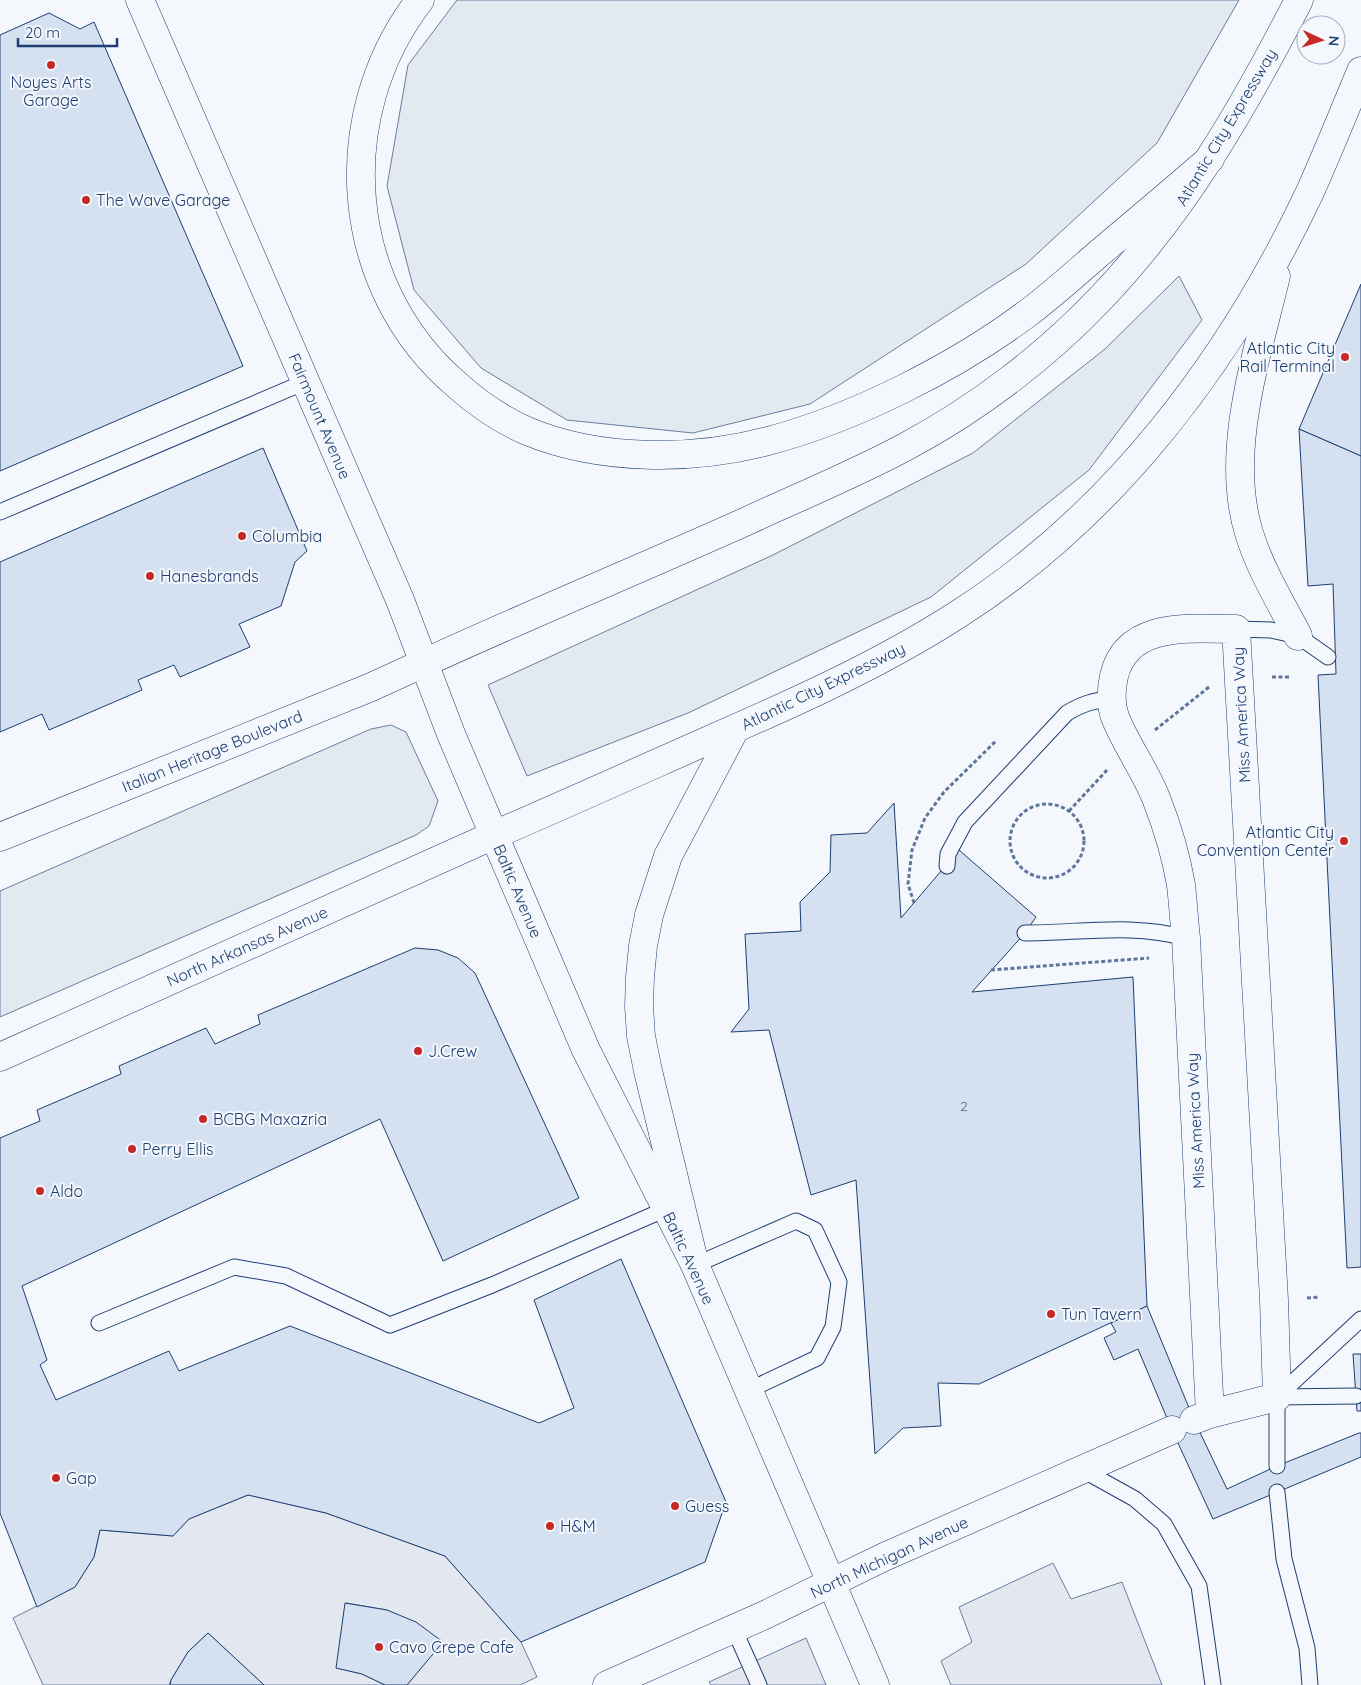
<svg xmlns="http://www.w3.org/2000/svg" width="1361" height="1685" font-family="Quicksand,sans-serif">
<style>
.green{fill:#e3e9f0;stroke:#687fa3}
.parking{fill:#e3e8f0;stroke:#687fa3}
.building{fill:#d5e0f0;stroke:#1d3f73}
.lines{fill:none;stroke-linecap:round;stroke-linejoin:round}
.lane-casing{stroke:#1d3f73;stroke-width:17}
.street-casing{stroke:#1d3f73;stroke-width:29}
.secondary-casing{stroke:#1d3f73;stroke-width:29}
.primary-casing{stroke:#1d3f73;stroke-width:29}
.highway-casing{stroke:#1d3f73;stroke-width:29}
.path{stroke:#5e769c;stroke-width:3;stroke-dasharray:4 2.5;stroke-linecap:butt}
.lane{stroke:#f4f7fb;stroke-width:15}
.street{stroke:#f4f7fb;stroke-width:28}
.secondary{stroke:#f4f7fb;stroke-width:28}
.primary{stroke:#f4f7fb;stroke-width:28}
.highway{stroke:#f4f7fb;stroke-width:28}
.poi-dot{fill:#c62828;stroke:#f4f7fb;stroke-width:2}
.labels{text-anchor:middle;stroke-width:4;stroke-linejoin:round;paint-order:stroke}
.number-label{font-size:14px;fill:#4b6792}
.poi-label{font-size:16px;fill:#1d3f73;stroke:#f4f7fb;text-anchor:start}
.street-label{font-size:16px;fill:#1d3f73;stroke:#f4f7fb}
</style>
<rect width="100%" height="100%" fill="#f4f7fb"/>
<g class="green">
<path d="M457 0H1239L1157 143 1026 264 810 404 693 433 567 420 481 368 414 290 387 186 408 65Z"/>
<path d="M1179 276 1202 320 1089 470 931 597 688 713 527 776 488 685 773 555 973 453 1105 349Z"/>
<path d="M391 725 406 732 438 801 429 826 416 835 0 1017V891L371 729Z"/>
</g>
<g class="parking">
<path d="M248 1495 326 1513 445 1556 521 1642 537 1677 520 1685H407L442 1642 387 1610 346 1603 337 1668 362 1674 385 1685H264L208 1633 188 1652 171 1680 169 1685H43L13 1618 75 1587 94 1557 100 1530 173 1536 189 1519Z"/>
<path d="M1053 1563 1071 1599 1122 1582 1162 1685H951L941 1661 972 1642 959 1607Z"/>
<path d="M806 1638 826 1685H711L709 1682Z"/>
</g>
<g class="building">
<path d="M49 13 80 29 94 22 243 366 0 471V35Z"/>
<path d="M1361 284V456L1299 429Z"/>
<path d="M1299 429 1361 456V1267L1347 1268 1318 675 1336 674 1333 584 1308 586Z"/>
<path d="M263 448 307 551 295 562 281 606 239 624 250 647 180 677 174 665 138 680 142 690 49 730 42 714 0 732V562Z"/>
<path d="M894 803 901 918 959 850 1036 917 1025 933 972 992 1133 977 1147 1306 979 1384 938 1383 941 1426 903 1428 875 1454 856 1180 811 1195 769 1030 731 1032 749 1009 745 934 801 931 800 902 830 872 831 835 867 833Z"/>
<path d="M415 948 438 950 458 958 475 973 579 1198 443 1261 380 1119 22 1286 47 1360 40 1365 56 1400 169 1351 179 1371 290 1326 539 1423 574 1408 534 1300 621 1259 726 1502 705 1562 521 1642 445 1556 326 1513 248 1495 189 1519 173 1536 100 1530 94 1557 75 1587 37 1607 0 1513V1138L40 1121 37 1110 121 1074 119 1066 206 1028 215 1044 260 1024 258 1015Z"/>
<path d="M1147 1306 1194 1420 1227 1489 1277 1466 1359 1433H1361V1457L1213 1519 1172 1430 1138 1349 1114 1360 1104 1338 1116 1332 1111 1323Z"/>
<path d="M1353 1354H1361V1411H1357Z"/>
<path d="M345 1603 387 1610 416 1622 443 1642 407 1685H385L362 1674 336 1668Z"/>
<path d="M208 1633 264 1685H170L171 1680 188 1652Z"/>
</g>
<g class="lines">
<defs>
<g id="lane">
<path d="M0 512 305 382"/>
<path d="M1236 629 1271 630 1298 636 1328 657"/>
<path d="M947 866 948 854 965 822 1067 713C1082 704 1094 700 1111 699"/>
<path d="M1025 933C1079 933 1133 923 1186 938"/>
<path d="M695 1265 796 1221 815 1230 839 1282 833 1327 817 1358 749 1390"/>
<path d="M99 1323 234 1267 286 1276 390 1325 492 1285 666 1209"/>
<path d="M1277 1397 1356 1396"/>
<path d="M1277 1466V1397L1361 1319"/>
<path d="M1081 1469 1135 1499 1164 1524 1199 1586 1213 1685"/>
<path d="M1277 1492 1284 1559 1307 1648 1310 1685"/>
<path d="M734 1629 759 1685"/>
</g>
<g id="street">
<path d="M1194 1420 1210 1414 1277 1397 1274 1300 1236 629C1193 629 1127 620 1114 676 1111 690 1110 703 1115 717 1126 745 1145 770 1156 798 1167 826 1176 855 1181 885 1183 902 1184 920 1186 938L1210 1414"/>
<path d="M607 1685 767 1614 884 1557 1172 1430"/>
</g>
<path id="secondary" d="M494 835 586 1050 695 1265 875 1685"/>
<g id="primary">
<path d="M0 837 369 688 424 663"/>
<path d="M0 1057 494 835 451 734 400 600 140 0"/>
</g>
<g id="highway">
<path d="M420 0C330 117 343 288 457 385 477 403 502 420 527 431 599 461 693 461 768 441 855 418 956 367 1028 313 1052 295 1074 275 1097 255 1135 223 1173 191 1210 159"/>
<path d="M1276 276C1257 356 1224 452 1249 533 1260 569 1281 603 1298 636"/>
<path d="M424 663C531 614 640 569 747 521 801 496 855 474 907 446 978 408 1046 356 1101 298 1185 210 1244 107 1299 0"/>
<path d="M494 835C566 804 637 772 709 740 794 703 879 665 957 615 1114 515 1230 361 1309 194 1327 154 1344 112 1361 71"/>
<path d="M695 1265 648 1071 641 1036 639 1006 640 977 643 946 649 915 668 856 735 729"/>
</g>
</defs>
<use href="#lane" class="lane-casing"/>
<use href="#street" class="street-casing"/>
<use href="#secondary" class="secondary-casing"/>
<use href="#primary" class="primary-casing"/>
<use href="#highway" class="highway-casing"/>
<g class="path">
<path d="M1272 677H1291"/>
<path d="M1155 730 1209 687"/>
<circle cx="1047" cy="841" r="37"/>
<path d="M1069 811 1107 770"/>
<path d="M914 903 908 884 912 850 925 818 944 792 996 741"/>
<path d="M991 970 1149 958"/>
<path d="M1307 1298 1320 1297"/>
</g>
<use href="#lane" class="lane"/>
<use href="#street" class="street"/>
<use href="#secondary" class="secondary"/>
<use href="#primary" class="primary"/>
<use href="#highway" class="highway"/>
</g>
<g class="poi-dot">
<circle cx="51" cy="65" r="5"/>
<circle cx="86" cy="200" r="5"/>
<circle cx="1345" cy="357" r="5"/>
<circle cx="242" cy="536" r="5"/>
<circle cx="150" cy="576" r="5"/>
<circle cx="1344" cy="841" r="5"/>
<circle cx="418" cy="1051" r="5"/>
<circle cx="203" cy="1119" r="5"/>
<circle cx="132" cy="1149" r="5"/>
<circle cx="40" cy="1191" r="5"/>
<circle cx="1051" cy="1314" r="5"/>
<circle cx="56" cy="1478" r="5"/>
<circle cx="675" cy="1506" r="5"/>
<circle cx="550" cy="1526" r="5"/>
<circle cx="379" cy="1647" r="5"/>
</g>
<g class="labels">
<g class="number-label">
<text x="964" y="1111">2</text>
</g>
<g class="poi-label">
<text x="51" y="88" text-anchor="middle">Noyes Arts<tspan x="51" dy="18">Garage</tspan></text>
<text x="96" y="206">The Wave Garage</text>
<text x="1335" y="354" text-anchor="end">Atlantic City<tspan x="1335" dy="18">Rail Terminal</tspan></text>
<text x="252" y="542">Columbia</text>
<text x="160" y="582">Hanesbrands</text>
<text x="1334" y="838" text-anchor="end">Atlantic City<tspan x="1334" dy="18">Convention Center</tspan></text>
<text x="428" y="1057">J.Crew</text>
<text x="213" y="1125">BCBG Maxazria</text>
<text x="142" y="1155">Perry Ellis</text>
<text x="50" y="1197">Aldo</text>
<text x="1061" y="1320">Tun Tavern</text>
<text x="66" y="1484">Gap</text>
<text x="685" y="1512">Guess</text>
<text x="560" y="1532">H&amp;M</text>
<text x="389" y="1653">Cavo Crepe Cafe</text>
</g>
<g class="street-label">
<text transform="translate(1226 127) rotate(-59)" y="6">Atlantic City Expressway</text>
<text transform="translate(320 416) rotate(67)" y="6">Fairmount Avenue</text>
<text transform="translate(823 686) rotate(-26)" y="6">Atlantic City Expressway</text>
<text transform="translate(1241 715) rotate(-93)" y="6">Miss America Way</text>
<text transform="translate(212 751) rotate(-22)" y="6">Italian Heritage Boulevard</text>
<text transform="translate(518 891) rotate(67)" y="6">Baltic Avenue</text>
<text transform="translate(247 946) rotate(-24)" y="6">North Arkansas Avenue</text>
<text transform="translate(1195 1121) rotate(-93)" y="6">Miss America Way</text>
<text transform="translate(689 1258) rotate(65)" y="6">Baltic Avenue</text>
<text transform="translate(889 1557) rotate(-25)" y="6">North Michigan Avenue</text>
</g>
</g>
<g transform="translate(1321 40) rotate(94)"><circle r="24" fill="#f4f7fb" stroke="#9eadc5"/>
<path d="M0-4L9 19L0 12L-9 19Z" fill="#c62828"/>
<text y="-8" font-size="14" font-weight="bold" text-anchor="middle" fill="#1d3f73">N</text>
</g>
<path d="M18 38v8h99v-8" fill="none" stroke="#1d3f73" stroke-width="2.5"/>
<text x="25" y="38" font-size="15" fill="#1d3f73" stroke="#f4f7fb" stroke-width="4" paint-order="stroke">20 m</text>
</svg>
